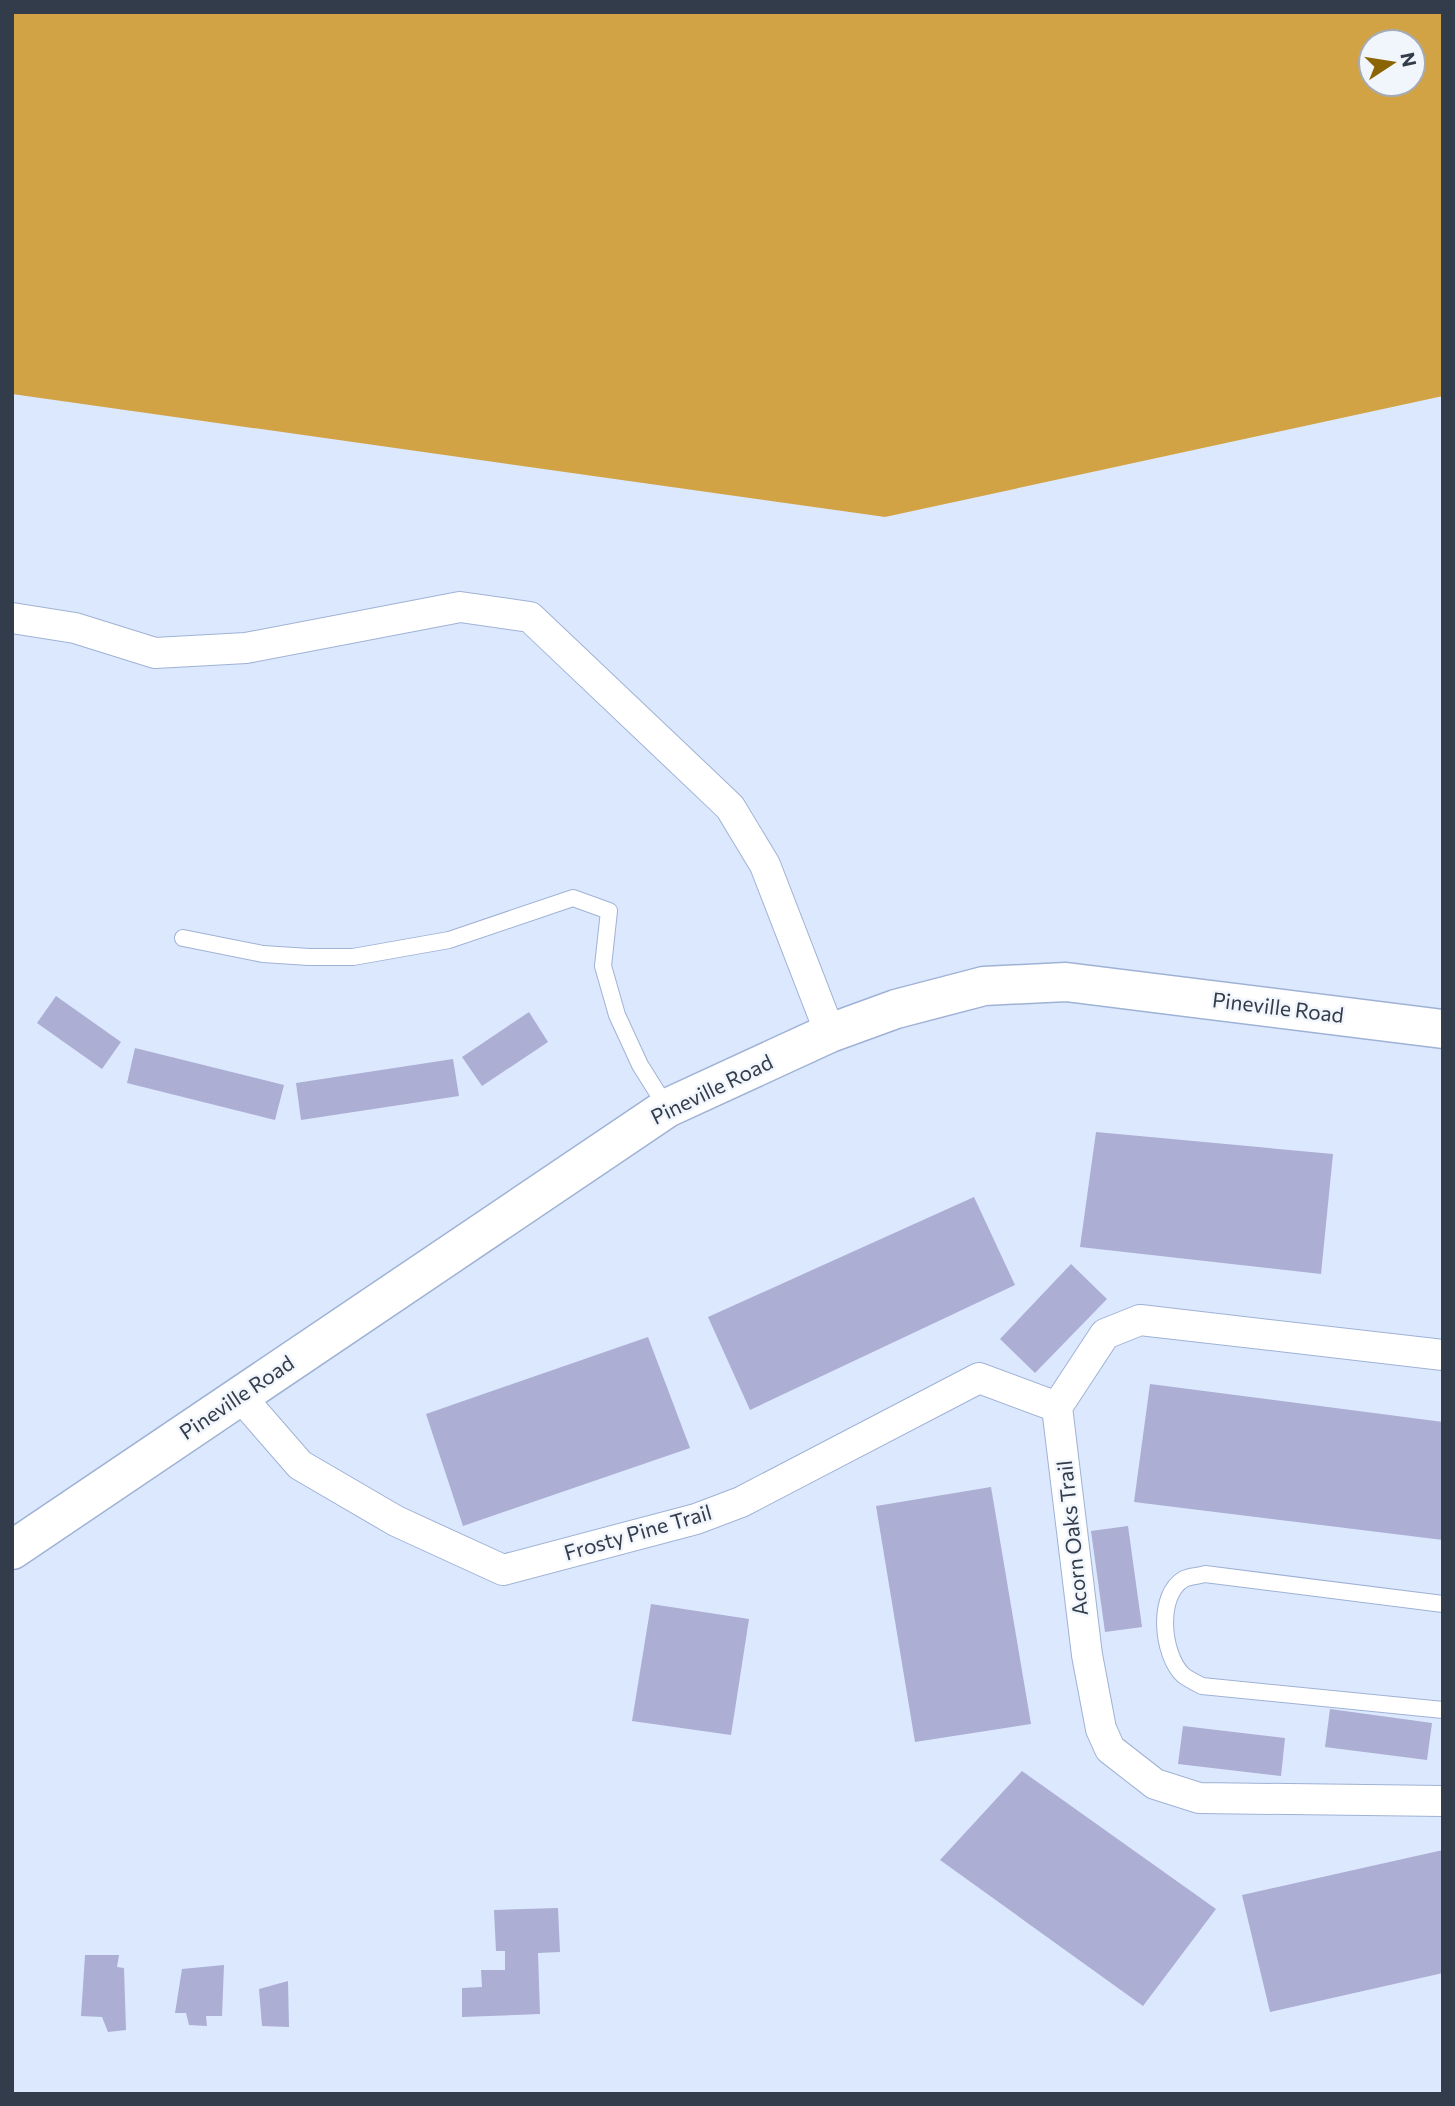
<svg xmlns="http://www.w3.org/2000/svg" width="1455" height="2106" font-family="Commissioner,sans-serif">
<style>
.forest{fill:#d2a345;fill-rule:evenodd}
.building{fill:#acaed4}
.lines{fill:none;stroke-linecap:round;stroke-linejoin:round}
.lane-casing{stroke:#9fb2d5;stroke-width:18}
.street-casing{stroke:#9fb2d5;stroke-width:32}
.secondary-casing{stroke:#9fb2d5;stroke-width:41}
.lane{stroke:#fff;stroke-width:16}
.street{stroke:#fff;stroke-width:30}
.secondary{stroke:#fff;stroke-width:38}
.labels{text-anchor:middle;stroke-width:5;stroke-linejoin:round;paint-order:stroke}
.street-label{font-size:21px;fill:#333c4a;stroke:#f1f5fc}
</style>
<rect width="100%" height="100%" fill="#dce8fe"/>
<path class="forest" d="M12 12H1443V396L885 517 12 394ZM1371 42H1413V84H1371Z"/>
<g class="building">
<path d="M56 996 121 1042 102 1069 37 1023Z"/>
<path d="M529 1012 548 1042 482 1086 462 1057Z"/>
<path d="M135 1048 284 1085 275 1120 127 1083Z"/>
<path d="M453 1059 459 1096 301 1120 296 1083Z"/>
<path d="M1096 1132 1333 1154 1321 1274 1080 1247Z"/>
<path d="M974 1197 1015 1285 750 1410 708 1317Z"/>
<path d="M1071 1264 1107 1299 1035 1373 1000 1339Z"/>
<path d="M648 1337 690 1448 463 1526 426 1414Z"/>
<path d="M1150 1384 1443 1422V1540L1134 1502Z"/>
<path d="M991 1487 1031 1724 915 1742 876 1506Z"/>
<path d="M1128 1526 1142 1627 1105 1632 1091 1531Z"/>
<path d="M651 1604 749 1619 731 1735 632 1721Z"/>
<path d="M1330 1709 1432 1723 1427 1760 1325 1747Z"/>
<path d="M1183 1726 1285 1738 1281 1776 1178 1764Z"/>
<path d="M1022 1771 1216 1909 1143 2006 940 1860Z"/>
<path d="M1443 1850V1973L1270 2012 1242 1895Z"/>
<path d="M558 1908 560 1952 538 1953 540 2014 462 2017V1988L482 1987 481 1970H505V1951H496L494 1910Z"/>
<path d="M85 1955H119L117 1967 124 1968 126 2030 108 2032 102 2017 81 2016Z"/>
<path d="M224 1965 222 2016H206L207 2026 189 2025 186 2013H175L182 1969Z"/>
<path d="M288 1981 289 2027 262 2026 259 1989Z"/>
</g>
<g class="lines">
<defs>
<g id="lane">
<path d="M183 938 263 954 309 957H353L449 940 573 898 609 911 603 966 617 1015 640 1065 667 1108"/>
<path d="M1443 1604 1205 1574C1199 1576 1190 1576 1184 1579 1156 1595 1162 1655 1183 1675 1188 1679 1196 1683 1202 1686L1443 1710"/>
</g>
<g id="street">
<path d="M12 618 75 628 155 653 246 648 460 607 530 617 730 807 765 865 830 1033"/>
<path d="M1443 1355 1140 1320 1105 1334 1057 1407 1087 1655 1101 1729 1110 1749 1155 1784 1199 1798 1443 1801"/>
<path d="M240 1396 300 1465 396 1521 503 1570 696 1519 741 1502 979 1378 1057 1407"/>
</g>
<path id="secondary" d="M12 1550 667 1108 830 1033 896 1009 984 986 1066 982 1443 1029"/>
</defs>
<use href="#lane" class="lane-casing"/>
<use href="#street" class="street-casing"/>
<use href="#secondary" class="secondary-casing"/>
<use href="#lane" class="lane"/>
<use href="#street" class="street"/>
<use href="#secondary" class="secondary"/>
</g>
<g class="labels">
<g class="street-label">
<text transform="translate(1278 1008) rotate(7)" y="7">Pineville Road</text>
<text transform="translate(712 1090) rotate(-26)" y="7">Pineville Road</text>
<text transform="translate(237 1398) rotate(-34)" y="7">Pineville Road</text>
<text transform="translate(638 1533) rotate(-16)" y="7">Frosty Pine Trail</text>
<text transform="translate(1073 1538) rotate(-96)" y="7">Acorn Oaks Trail</text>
</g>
</g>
<rect width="1455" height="2106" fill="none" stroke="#333c4a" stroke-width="28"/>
<g transform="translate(1392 63) rotate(78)"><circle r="33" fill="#f1f5fc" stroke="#a5abb5" stroke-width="2"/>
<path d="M0-5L12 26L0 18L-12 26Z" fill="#8b6505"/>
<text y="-10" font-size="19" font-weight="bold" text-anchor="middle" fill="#333c4a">N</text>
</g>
</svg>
